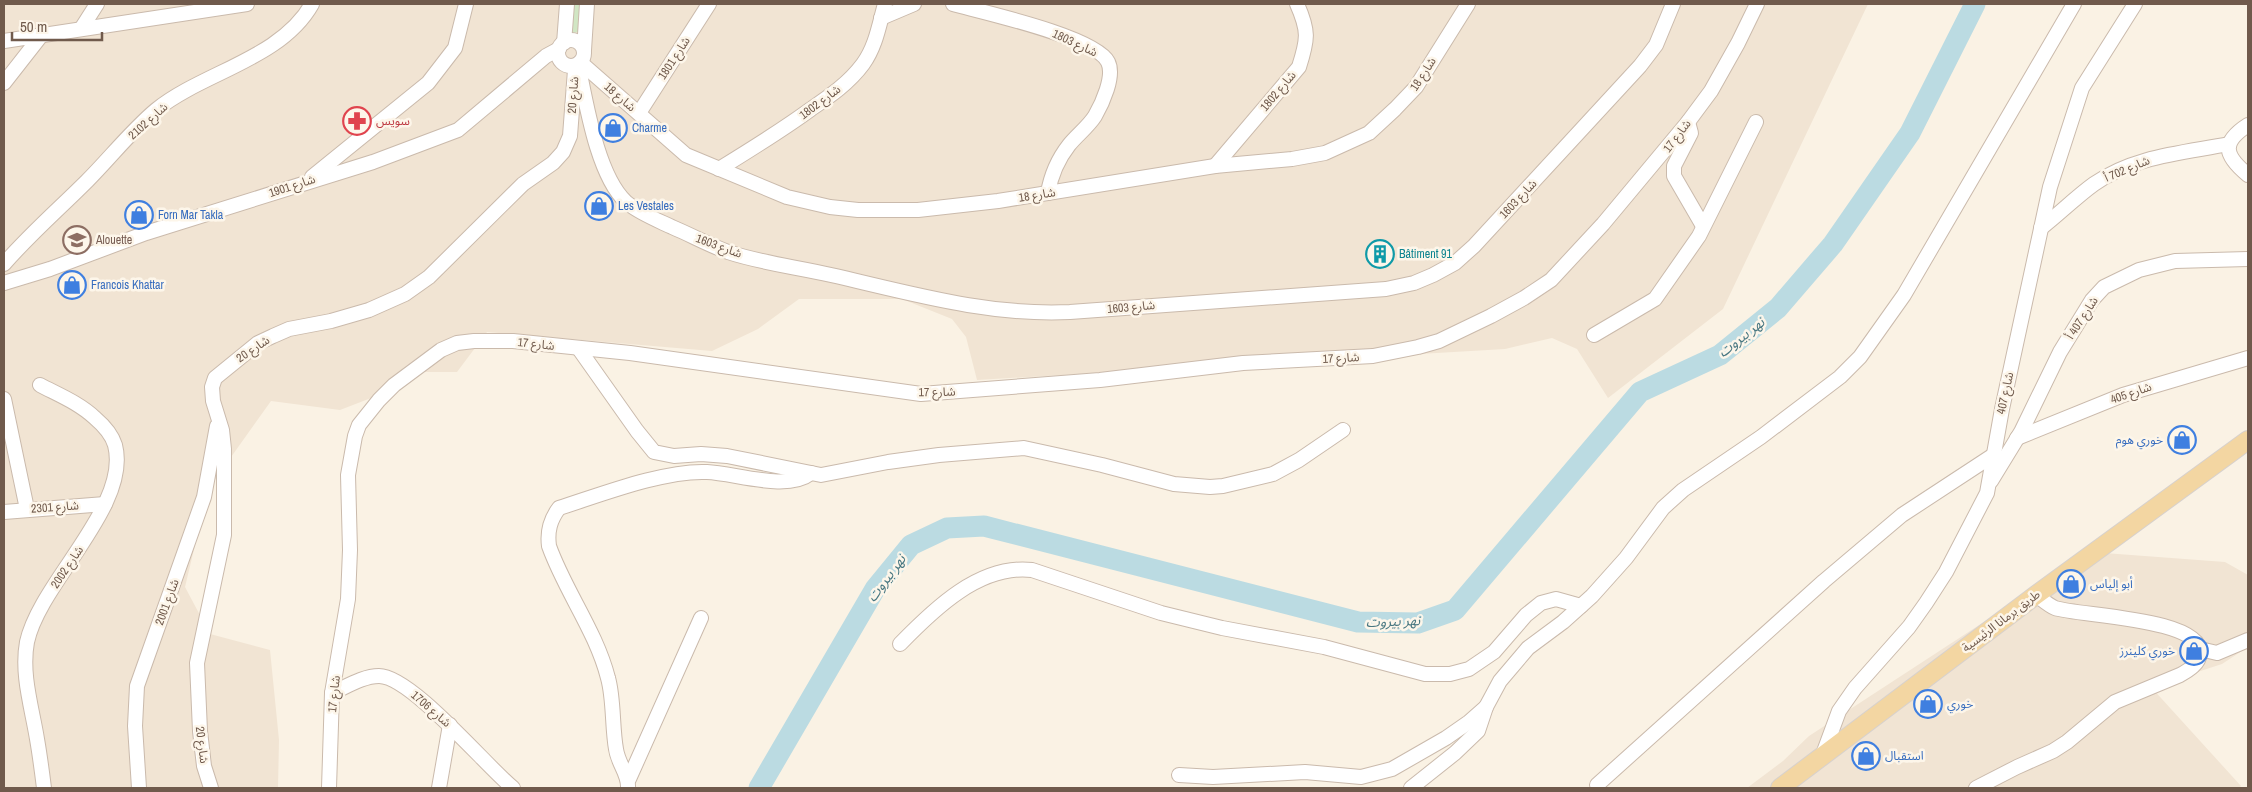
<svg xmlns="http://www.w3.org/2000/svg" width="2252" height="792" font-family="'Archivo Narrow','Noto Sans Arabic',sans-serif">
<style>
.residential{fill:#f1e4d3}
.green{fill:#d1e6c4}
.lines{fill:none;stroke-linecap:round;stroke-linejoin:round}
.river{stroke:#bbdbe2;stroke-width:21}
.minor-casing{stroke:#cabaac;stroke-width:16}
.major-casing{stroke:#d7d1cd;stroke-width:20}
.minor{stroke:#fff;stroke-width:14}
.major{stroke:#f3d6a2;stroke-width:18}
.labels{text-anchor:middle;stroke-width:5;stroke-linejoin:round;paint-order:stroke}
.street-label{font-size:12px;fill:#705a4c;stroke:#fdf6ea}
.health-label{font-size:12px;fill:#be3a42;stroke:#fdf6ea;text-anchor:start}
.shop-label{font-size:12px;fill:#366cbe;stroke:#fdf6ea;text-anchor:start}
.education-label{font-size:12px;fill:#785e54;stroke:#fdf6ea;text-anchor:start}
.culture-label{font-size:12px;fill:#0d838f;stroke:#fdf6ea;text-anchor:start}
.water-label{font-size:14px;font-style:italic;fill:#487781;stroke:#fdf6ea}
</style>
<rect width="100%" height="100%" fill="#faf2e4"/>
<g class="residential">
<path d="M4 4H1868L1723 309 1608 398 1577 349 1552 338 1505 349 977 380 966 337 952 319 902 299H799L758 329 712 351 487 332 457 372H402L384 393 340 410 271 401 204 495 196 541 185 587 210 634 270 650 279 740 278 788H4Z"/>
<path d="M2091 552 2225 562 2248 575V647L2222 664 2151 687 2241 786 2239 788H1747L1783 761 1809 736Z"/>
</g>
<path class="green" d="M574 4H581L579 32 572 33Z"/>
<g class="lines">
<path class="river" d="M759 788 875 589 911 545 947 528 984 526 1358 622 1418 623 1455 610 1640 392 1720 355 1778 308 1833 244 1910 133 1975 4"/>
<defs>
<g id="minor">
<path d="M953 4C982 12 1096 37 1108 62 1115 76 1102 104 1095 116 1088 127 1077 135 1069 145 1058 159 1051 175 1048 193"/>
<path d="M881 18 914 4"/>
<path d="M81 29 97 4"/>
<circle cx="571" cy="53" r="13"/>
<path d="M4 41 247 4"/>
<path d="M564 43 567 4"/>
<path d="M584 50 587 4"/>
<path d="M580 62 686 155 787 197 830 207 858 210H918L998 201 1215 166 1292 159 1325 153 1369 133 1395 109 1416 87 1468 4"/>
<path d="M578 64C586 102 597 175 626 202 639 213 657 220 672 227 691 235 709 245 728 252 761 263 797 267 831 275 910 293 988 316 1070 312L1386 289 1414 283 1433 275 1455 263 1474 246 1640 66 1656 45 1673 4"/>
<path d="M4 83 40 37"/>
<path d="M639 113 709 4"/>
<path d="M1688 122 1691 133 1674 166V176L1703 226"/>
<path d="M2248 125C2220 143 2225 156 2248 175"/>
<path d="M1215 166 1299 67C1308 39 1309 31 1297 4"/>
<path d="M719 169C750 150 781 131 811 109 830 96 849 83 863 64 876 46 879 25 885 4"/>
<path d="M312 177 428 83 455 48 466 4"/>
<path d="M2041 228C2059 214 2076 197 2094 184 2134 156 2183 153 2229 144"/>
<path d="M4 264C30 234 59 209 87 181 110 158 131 131 156 110 203 72 281 59 312 4"/>
<path d="M4 283 50 269 146 233 373 162 458 130 546 56 559 49"/>
<path d="M1594 335 1655 299 1699 236 1756 122"/>
<path d="M579 349 637 431 654 452 674 456 701 454 727 456 821 475 888 462 939 455 1024 448 1102 465 1174 484 1210 487 1223 486 1273 474 1299 460 1343 430"/>
<path d="M40 385C59 395 79 403 95 418 102 424 112 435 115 445 131 506 40 582 27 642 21 674 32 708 37 739 40 756 42 772 44 788"/>
<path d="M4 399 27 509"/>
<path d="M2017 438 2123 395 2248 358"/>
<path d="M1991 481 2021 432 2060 352 2092 300 2104 287 2139 270 2175 261 2248 259"/>
<path d="M4 512 105 504"/>
<path d="M900 644C934 609 980 564 1032 570L1161 613 1222 628 1324 647 1425 674H1450L1469 669 1494 652 1526 615 1541 603 1556 599 1581 606"/>
<path d="M2200 649 2217 653 2248 640"/>
<path d="M332 693C346 687 363 676 379 676 411 676 486 766 513 788"/>
<path d="M1822 757 1839 711 1855 688 1909 627 1926 603 1946 572 1987 493 2002 409 2050 187 2082 88 2135 4"/>
<path d="M1179 775 1213 777 1305 772 1361 777 1392 769 1446 738 1469 722 1486 707"/>
<path d="M629 779 701 618"/>
<path d="M1597 785 1824 581 1902 515 1992 456"/>
<path d="M139 788 135 726 137 686 204 497 217 426"/>
<path d="M211 788 204 766 200 731 197 663 224 535V449L222 430 213 401 212 387 215 378 258 343 273 336 289 329 331 321 369 310 405 294 429 277 523 184 553 163 563 152 570 136 575 70"/>
<path d="M329 788 332 693 348 599 350 550 348 475 355 436 359 425 379 400 394 385 441 350 457 343 474 341H513L630 353 921 394 1100 380 1243 363 1373 356 1418 347 1439 341 1491 316 1524 298 1551 280 1603 224 1688 122 1711 91 1738 43 1757 4"/>
<path d="M439 788 450 725"/>
<path d="M628 788C629 774 618 764 616 749 612 727 614 699 608 678 596 631 565 591 549 546 547 531 550 520 559 508 600 495 664 470 707 472 735 473 787 492 811 473"/>
<path d="M1411 788 1455 753 1478 731 1486 707 1500 681 1528 648 1563 622 1592 596 1626 558 1663 508 1683 490 1761 437 1840 377 1860 357 1904 295 2074 4"/>
<path d="M1976 788 2017 767 2053 751 2067 742 2115 702 2180 675C2189 670 2199 664 2200 653 2202 618 2079 616 2055 608 2048 605 2042 599 2036 595"/>
</g>
<path id="major" d="M1780 788 2036 595 2248 440"/>
</defs>
<use href="#minor" class="minor-casing"/>
<use href="#major" class="major-casing"/>
<use href="#minor" class="minor"/>
<use href="#major" class="major"/>
</g>
<defs>
<symbol id="pharmacy-ring" viewBox="-11 -11 22 22"><circle r="9.5" fill="#fdf6ea" stroke="#e0444e" stroke-width="1.5"/><path d="M-2-6h4v4h4v4h-4v4h-4v-4h-4v-4h4Z" fill="#e0444e"/></symbol>
<symbol id="shop-ring" viewBox="-11 -11 22 22"><circle r="9.5" fill="#fdf6ea" stroke="#3f7fe0" stroke-width="1.5"/><path d="M-5-2.5h2.3a2.7 3.5 0 0 1 5.4 0H5L5.5 6h-11ZM-1.5-2.5h3a1.5 2.3 0 0 0-3 0Z" fill="#3f7fe0"/></symbol>
<symbol id="school-ring" viewBox="-11 -11 22 22"><circle r="9.5" fill="#fdf6ea" stroke="#8d6e63" stroke-width="1.5"/><path d="M0-5L7-2L0 1L-7-2ZM-4 1L0 2.5L4 1V4Q0 6-4 4Z" fill="#8d6e63"/></symbol>
<symbol id="building-ring" viewBox="-11 -11 22 22"><circle r="9.5" fill="#fdf6ea" stroke="#0f9aa8" stroke-width="1.5"/><path d="M-4-6H4V6H1V3H-1V6H-4ZM-2.5-4.3h1.7v1.8h-1.7ZM.8-4.3h1.7v1.8H.8ZM-2.5-1h1.7V.8h-1.7ZM.8-1h1.7V.8H.8Z" fill="#0f9aa8"/></symbol>
</defs>
<g fill-rule="evenodd">
<use href="#pharmacy-ring" x="341" y="105" width="32" height="32"/>
<use href="#shop-ring" x="597" y="112" width="32" height="32"/>
<use href="#shop-ring" x="583" y="190" width="32" height="32"/>
<use href="#shop-ring" x="123" y="199" width="32" height="32"/>
<use href="#school-ring" x="61" y="224" width="32" height="32"/>
<use href="#building-ring" x="1364" y="238" width="32" height="32"/>
<use href="#shop-ring" x="56" y="269" width="32" height="32"/>
<use href="#shop-ring" x="2166" y="424" width="32" height="32"/>
<use href="#shop-ring" x="2055" y="568" width="32" height="32"/>
<use href="#shop-ring" x="2178" y="635" width="32" height="32"/>
<use href="#shop-ring" x="1912" y="688" width="32" height="32"/>
<use href="#shop-ring" x="1850" y="740" width="32" height="32"/>
</g>
<g class="labels">
<g class="street-label">
<text transform="translate(1075 43) rotate(25)" y="4">شارع 1803</text>
<text transform="translate(674 58) rotate(-57)" y="4">شارع 1801</text>
<text transform="translate(1423 74) rotate(-57)" y="4">شارع 18</text>
<text transform="translate(1278 91) rotate(-50)" y="4">شارع 1802</text>
<text transform="translate(573 95) rotate(-86)" y="4">شارع 20</text>
<text transform="translate(620 97) rotate(41)" y="4">شارع 18</text>
<text transform="translate(820 102) rotate(-37)" y="4">شارع 1802</text>
<text transform="translate(148 121) rotate(-42)" y="4">شارع 2102</text>
<text transform="translate(1677 136) rotate(-53)" y="4">شارع 17</text>
<text transform="translate(2127 169) rotate(-23)" y="4">شارع 702 أ</text>
<text transform="translate(292 186) rotate(-18)" y="4">شارع 1901</text>
<text transform="translate(1037 195) rotate(-9)" y="4">شارع 18</text>
<text transform="translate(1518 199) rotate(-47)" y="4">شارع 1603</text>
<text transform="translate(719 246) rotate(20)" y="4">شارع 1603</text>
<text transform="translate(1131 307) rotate(-5)" y="4">شارع 1603</text>
<text transform="translate(2082 318) rotate(-57)" y="4">شارع 407 أ</text>
<text transform="translate(536 344) rotate(6)" y="4">شارع 17</text>
<text transform="translate(253 349) rotate(-34)" y="4">شارع 20</text>
<text transform="translate(1341 358) rotate(-3)" y="4">شارع 17</text>
<text transform="translate(937 392) rotate(-1)" y="4">شارع 17</text>
<text transform="translate(2005 393) rotate(-78)" y="4">شارع 407</text>
<text transform="translate(2131 393) rotate(-19)" y="4">شارع 405</text>
<text transform="translate(55 507) rotate(-4)" y="4">شارع 2301</text>
<text transform="translate(67 567) rotate(-56)" y="4">شارع 2002</text>
<text transform="translate(167 602) rotate(-70)" y="4">شارع 2001</text>
<text transform="translate(2001 621) rotate(-37)" y="4">طريق برمانا الرئيسية</text>
<text transform="translate(334 694) rotate(-84)" y="4">شارع 17</text>
<text transform="translate(431 709) rotate(41)" y="4">شارع 1706</text>
<text transform="translate(202 745) rotate(83)" y="4">شارع 20</text>
</g>
<g class="health-label">
<text x="376" y="125">سويس</text>
</g>
<g class="shop-label">
<text x="632" y="132">Charme</text>
<text x="618" y="210">Les Vestales</text>
<text x="158" y="219">Forn Mar Takla</text>
<text x="91" y="289">Francois Khattar</text>
<text x="2163" y="444" text-anchor="end">خوري هوم</text>
<text x="2090" y="588">أبو إلياس</text>
<text x="2175" y="655" text-anchor="end">خوري كلينرز</text>
<text x="1947" y="708">خوري</text>
<text x="1885" y="760">استقبال</text>
</g>
<g class="education-label">
<text x="96" y="244">Alouette</text>
</g>
<g class="culture-label">
<text x="1399" y="258">Bâtiment 91</text>
</g>
<g class="water-label">
<text transform="translate(1741 337) rotate(-38)" y="5">نهر بيروت</text>
<text transform="translate(886 578) rotate(-53)" y="5">نهر بيروت</text>
<text transform="translate(1393 621) rotate(-2)" y="5">نهر بيروت</text>
</g>
</g>
<rect width="2252" height="792" fill="none" stroke="#705a4c" stroke-width="10"/>
<path d="M12 32v8h90v-8" fill="none" stroke="#705a4c" stroke-width="2.5"/>
<text x="20" y="32" font-size="15" fill="#705a4c" stroke="#fdf6ea" stroke-width="4" paint-order="stroke">50 m</text>
</svg>
